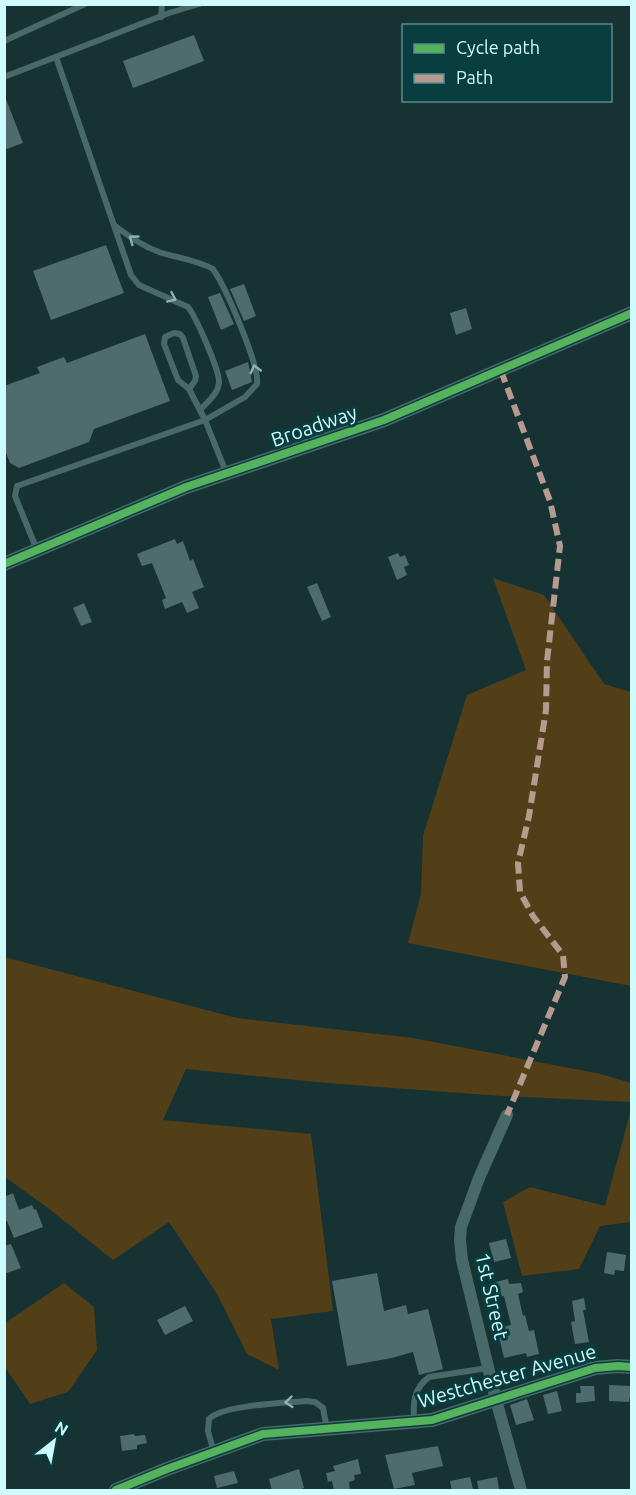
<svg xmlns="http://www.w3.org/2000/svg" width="636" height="1495" font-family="Ubuntu,sans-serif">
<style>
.green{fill:#523f18}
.building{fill:#4e6c6d}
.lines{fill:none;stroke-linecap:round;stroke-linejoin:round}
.service{stroke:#486869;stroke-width:6}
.minor{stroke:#486869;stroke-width:12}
.tertiary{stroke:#486869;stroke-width:14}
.quiet{stroke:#b69a8f;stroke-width:6;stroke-dasharray:12 6;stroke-linecap:butt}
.cycleway-casing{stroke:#093e40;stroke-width:11}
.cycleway{stroke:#56b35d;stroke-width:8}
.oneway{stroke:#8cb2b2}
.labels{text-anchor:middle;stroke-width:6;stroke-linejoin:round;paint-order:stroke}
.street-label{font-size:20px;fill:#d0fbfc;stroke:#093e40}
</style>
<rect width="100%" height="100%" fill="#163233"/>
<g class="green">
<path d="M493 578 544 595 604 684 631 692V986L408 943 421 894 423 836 467 695 526 670Z"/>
<path d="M4 957 237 1018 413 1038 601 1074 631 1083V1102L501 1096 327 1083 186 1069 163 1120 311 1134 333 1311 271 1319 279 1370 247 1354 217 1294 169 1222 113 1260 48 1208 5 1177Z"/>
<path d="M631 1109V1222L600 1226 579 1269 522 1276 503 1202 530 1187 605 1206Z"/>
<path d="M64 1283 94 1307 97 1350 68 1392 30 1404 5 1367V1323Z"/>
</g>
<g class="building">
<path d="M194 35 204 61 133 88 123 61Z"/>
<path d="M4 94 23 143 4 150Z"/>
<path d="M106 245 124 293 51 320 33 271Z"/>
<path d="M244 284 256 316 244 321 230 289Z"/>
<path d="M220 293 234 324 221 330 208 297Z"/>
<path d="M466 308 472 329 456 335 450 313Z"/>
<path d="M145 334 170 401 94 429 89 442 19 468 10 463 4 448V386L40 373 37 367 64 357 67 363Z"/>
<path d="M248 362 252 382 232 390 225 371Z"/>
<path d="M175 539 177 544 183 541 190 561 193 559 204 587 192 592 199 608 187 613 182 602 165 609 162 600 166 598 152 563 142 566 137 554Z"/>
<path d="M398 553 400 557 405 555 409 565 404 567 407 575 397 580 388 557Z"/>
<path d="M317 583 331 617 322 621 307 587Z"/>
<path d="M84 603 92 622 81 626 73 608Z"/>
<path d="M13 1193 19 1210 32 1205 34 1210 36 1209 43 1227 14 1238 7 1221 4 1222V1197Z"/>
<path d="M506 1239 511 1258 494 1262 489 1243Z"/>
<path d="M11 1244 21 1268 4 1274V1246Z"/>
<path d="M607 1252 626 1255 624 1271 615 1270 614 1275 604 1273Z"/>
<path d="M377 1273 384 1311 406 1305 408 1314 428 1309 443 1369 419 1375 413 1352 392 1358 347 1366 332 1281Z"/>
<path d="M508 1279 509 1284 521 1283 523 1292 518 1294 523 1316 525 1315 529 1331 534 1330 539 1354 527 1357 526 1353 504 1358 497 1328 511 1325 504 1296 495 1299 491 1283Z"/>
<path d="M584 1298 586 1310H583L589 1342 575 1344 571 1322 575 1321 572 1301Z"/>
<path d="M185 1306 193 1321 165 1335 157 1320Z"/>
<path d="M609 1385 631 1386 632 1396H630L629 1402 609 1401Z"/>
<path d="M580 1386H594L595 1401 576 1403V1393H581Z"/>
<path d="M557 1391 562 1411 548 1414 543 1395Z"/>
<path d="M527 1399 534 1420 516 1425 510 1405Z"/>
<path d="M134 1434 135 1436 145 1435 147 1443 137 1445V1449L122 1451 120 1436Z"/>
<path d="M438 1446 443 1466 412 1473 415 1485 394 1489 385 1455Z"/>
<path d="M358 1459 361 1474 354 1475 355 1480 349 1482 350 1491H334L332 1481 328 1482 326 1473 335 1471 333 1466Z"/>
<path d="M299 1469 304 1488 296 1491H272L269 1479Z"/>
<path d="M234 1471 238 1483 217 1488 214 1476Z"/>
<path d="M470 1477 473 1489 452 1491 450 1481Z"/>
<path d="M497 1477 499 1489 479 1491 477 1481Z"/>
</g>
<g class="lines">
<g class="service">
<path d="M161 17 162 4"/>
<path d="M4 41 85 4"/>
<path d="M56 57 131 275 139 285 188 307C196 317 220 371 219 383 218 394 207 402 200 410"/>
<path d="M4 77 169 13 199 4"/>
<path d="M189 389 195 381 196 376 183 338 180 334 174 333 165 337 164 344 178 380 189 389 205 420 226 472"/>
<path d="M37 550 15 496 17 486 205 420 245 397 257 384C260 366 225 286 213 269 197 260 177 258 159 252 142 246 129 236 115 226"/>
<path d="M414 1422C413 1403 413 1389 429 1377L488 1368"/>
<path d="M214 1453 208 1431 209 1419C222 1405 285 1403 306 1401L315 1402 323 1408 327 1429"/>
</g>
<path class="minor" d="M507 1115 479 1178 461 1227 460 1240 462 1260 496 1400 521 1490"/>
<g class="tertiary">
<path d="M4 564 186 487 384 420 632 313"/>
<path d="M116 1490 167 1469 263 1434 432 1420 595 1368 618 1366 632 1367"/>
</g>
<path class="quiet" d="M501 371 550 501 560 546 547 661 546 710 529 816 518 863 520 892 533 916 563 955 565 977 507 1115"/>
<defs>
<g id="cycleway">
<path d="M4 564 186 487 384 420 632 313"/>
<path d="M116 1490 167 1469 263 1434 432 1420 595 1368 618 1366 632 1367"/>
</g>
</defs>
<use href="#cycleway" class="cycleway-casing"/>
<use href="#cycleway" class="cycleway"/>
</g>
<defs><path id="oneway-chevron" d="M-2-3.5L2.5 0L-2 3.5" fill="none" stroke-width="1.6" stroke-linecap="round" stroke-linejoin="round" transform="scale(1.5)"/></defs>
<g class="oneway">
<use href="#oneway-chevron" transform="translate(133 239) rotate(-144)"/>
<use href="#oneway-chevron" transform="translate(172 298) rotate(24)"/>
<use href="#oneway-chevron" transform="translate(255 369) rotate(-105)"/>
<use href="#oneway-chevron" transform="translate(289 1402) rotate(175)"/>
</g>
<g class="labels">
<g class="street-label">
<text transform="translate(314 426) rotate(-19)" y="7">Broadway</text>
<text transform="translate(492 1296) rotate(77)" y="7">1st Street</text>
<text transform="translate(507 1376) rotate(-16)" y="7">Westchester Avenue</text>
</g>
</g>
<rect width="636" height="1495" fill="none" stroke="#d0fbfc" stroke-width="12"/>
<rect x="402" y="24" width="210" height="78" fill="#093e40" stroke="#598a8b" stroke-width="1.5"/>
<rect x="414" y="44" width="30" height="9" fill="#56b35d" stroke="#598a8b" stroke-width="1.5"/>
<text x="456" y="54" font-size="18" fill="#d0fbfc">Cycle path</text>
<rect x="414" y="74" width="30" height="9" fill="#b69a8f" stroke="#598a8b" stroke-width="1.5"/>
<text x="456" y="84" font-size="18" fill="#d0fbfc">Path</text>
<g transform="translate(54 1441) rotate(31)" stroke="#093e40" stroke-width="4.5" paint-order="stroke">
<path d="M0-4.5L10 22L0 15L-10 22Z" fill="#d0fbfc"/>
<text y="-9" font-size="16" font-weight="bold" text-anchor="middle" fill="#d0fbfc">N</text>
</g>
</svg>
